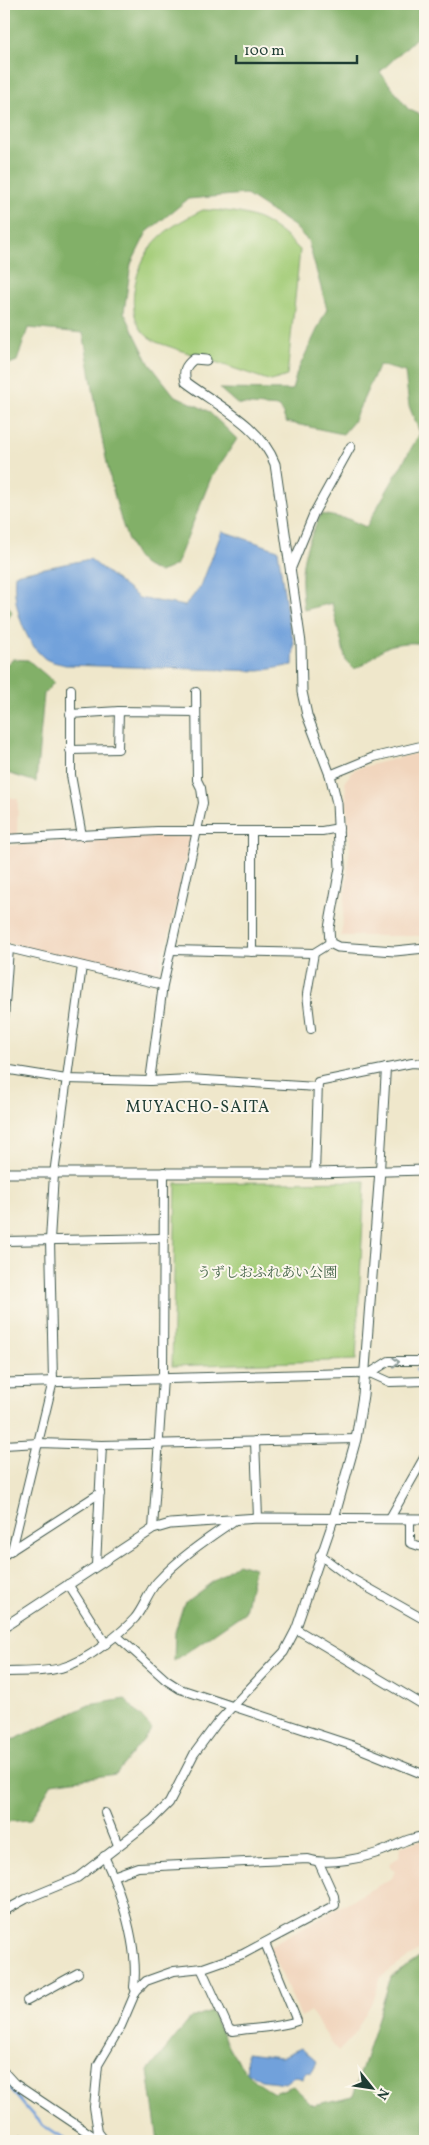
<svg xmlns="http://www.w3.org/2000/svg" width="429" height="2145" font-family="Vollkorn,'Noto Serif JP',serif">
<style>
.built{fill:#f1d5bd}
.green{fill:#a3cc77;stroke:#618456}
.forest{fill:#82b068;stroke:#50764e}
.water{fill:#71a1db;stroke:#486f88}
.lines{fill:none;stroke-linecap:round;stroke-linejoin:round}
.stream{stroke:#71a1db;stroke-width:2.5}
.minor-casing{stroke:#3e564b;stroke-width:10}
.tertiary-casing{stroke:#3e564b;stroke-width:11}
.minor{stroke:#fff;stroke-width:8}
.tertiary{stroke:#fff;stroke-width:9}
.oneway{stroke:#8f9e9a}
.labels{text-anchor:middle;stroke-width:4;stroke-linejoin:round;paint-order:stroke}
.park-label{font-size:14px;fill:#406145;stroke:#fbf7ec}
.quarter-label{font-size:16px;letter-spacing:1px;fill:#1f3d34;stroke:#fbf7ec}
</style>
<rect width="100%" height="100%" fill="#fbf7ec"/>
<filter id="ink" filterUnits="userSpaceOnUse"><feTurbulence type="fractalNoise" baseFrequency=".02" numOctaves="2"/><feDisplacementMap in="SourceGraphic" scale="10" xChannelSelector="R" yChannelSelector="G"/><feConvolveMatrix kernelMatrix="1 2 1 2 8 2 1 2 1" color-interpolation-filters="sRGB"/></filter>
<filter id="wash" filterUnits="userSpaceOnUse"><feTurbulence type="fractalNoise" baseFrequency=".0096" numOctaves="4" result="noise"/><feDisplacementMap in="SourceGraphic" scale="20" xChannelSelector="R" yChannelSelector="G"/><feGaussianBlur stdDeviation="1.12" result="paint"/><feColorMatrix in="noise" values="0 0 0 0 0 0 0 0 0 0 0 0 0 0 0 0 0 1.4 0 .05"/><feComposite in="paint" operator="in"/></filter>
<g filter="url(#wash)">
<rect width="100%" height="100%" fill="#efe7cb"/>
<g class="built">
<path d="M425 751V936H341L350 845 345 781 355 769Z"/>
<path d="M4 796 18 799 17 836H4Z"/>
<path d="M191 836 166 948 163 949 159 978 156 981 4 942V846L118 837Z"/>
<path d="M425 1839V1946L381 1977 374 1998 353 2036 338 2052 310 2011 301 2017 269 1946 392 1878 395 1871 389 1864 399 1857 400 1847Z"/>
</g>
<g class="green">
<path d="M203 210C249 211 267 217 300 250L287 376 271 381 156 342C152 339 146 336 143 332 125 310 135 270 150 248 163 230 184 219 203 210Z"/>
<path d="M365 1181 356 1360 172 1366 176 1183Z"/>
</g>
<g class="forest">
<path d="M4 4H425V33L416 38 380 72 408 109 425 117V645C418 641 395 643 387 647 374 654 370 663 354 669L346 661 332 603 304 610C299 566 302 554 321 514L348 519 366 527 420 433 409 406 405 372 379 365 353 422 343 434 286 422 280 407 237 404 220 389 292 390 297 372 327 309 308 241 294 226 245 194 188 199 147 232 131 264 124 312 149 363 174 395 208 411 237 439 211 478 176 565 160 572C155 570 148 568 143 564 114 543 92 374 83 333L28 328 17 361 4 366Z"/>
<path d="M4 599 12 612 4 626Z"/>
<path d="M12 659 28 660 54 682 44 694 36 782 4 772V667Z"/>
<path d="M238 1563 254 1568 245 1612 174 1661 175 1632 184 1603Z"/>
<path d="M125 1699 152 1729 116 1774 52 1783 30 1820 4 1822V1740L15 1739 89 1705Z"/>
<path d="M425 1954V2141H158L148 2071 191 2018 211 2011C229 2047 237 2073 274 2093L293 2086 313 2105 353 2096 391 1977Z"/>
</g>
<g class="water">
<path d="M222 531 278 550 288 620 294 642 293 665 260 671 65 665C59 663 48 662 43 657 22 638 12 600 15 574L90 559 139 598 185 606 201 586Z"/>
<path d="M301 2048 317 2062 311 2073 306 2072 302 2079 295 2076 286 2083 261 2080 247 2072 246 2053 281 2057Z"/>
</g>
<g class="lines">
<g class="stream">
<path d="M416 1370H425"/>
<path d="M4 2083C28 2106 36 2128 69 2141"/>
</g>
</g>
</g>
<g filter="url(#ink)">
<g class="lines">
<defs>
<g id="minor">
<path d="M290 571 314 513 351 446"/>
<path d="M71 689V775L82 836"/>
<path d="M70 714 119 711 196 712"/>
<path d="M70 750 118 749 119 711"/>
<path d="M330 775 374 757 425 745"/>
<path d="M4 839 157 831H322L339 828"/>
<path d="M4 947 163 985"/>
<path d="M171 950 314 953 330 943"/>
<path d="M252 952V831"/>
<path d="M4 1019 9 948"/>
<path d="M311 1029 307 994 314 953"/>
<path d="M4 1069 66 1079 150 1081 189 1079 317 1087"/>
<path d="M150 1081 163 985 203 803 201 788 197 780 196 692"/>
<path d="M380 1170 386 1068"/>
<path d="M315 1173 318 1082 412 1063 425 1064"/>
<path d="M4 1241 163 1238"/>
<path d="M370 1373 389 1361H425"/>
<path d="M370 1373 390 1382 425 1381"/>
<path d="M255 1441 258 1518"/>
<path d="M4 1445 39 1443 102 1445 356 1439"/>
<path d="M390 1518 425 1456"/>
<path d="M410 1519V1543L425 1548"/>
<path d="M153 1529 163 1378 164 1172"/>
<path d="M12 1550 53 1381 50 1240 54 1174 82 966"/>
<path d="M4 1555 100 1493"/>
<path d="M320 1555 349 1577 425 1620"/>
<path d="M96 1565 102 1445"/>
<path d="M68 1584 106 1644"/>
<path d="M296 1629 425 1706"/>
<path d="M117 1636 166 1680 180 1689 351 1745 425 1775"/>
<path d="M4 1672C49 1671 66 1674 104 1645 115 1637 126 1628 135 1618 144 1607 148 1592 157 1582 180 1557 207 1539 235 1520"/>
<path d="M105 1813 118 1845"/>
<path d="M104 1856C121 1892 139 1947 134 1987L136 1991"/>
<path d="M113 1876 138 1867 308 1859C327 1866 366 1858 385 1850 399 1844 410 1837 425 1836"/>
<path d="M4 1911 26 1899 77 1878 152 1820 169 1803 194 1754 217 1723 284 1652 296 1629 334 1518"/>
<path d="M201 1968 229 2029 233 2031C255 2028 276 2028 297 2021L265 1943"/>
<path d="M27 2001 78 1973"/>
<path d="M4 2072 14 2083 93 2136"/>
<path d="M18 2141 21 2139 23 2141"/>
<path d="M105 2141 98 2132 94 2107 98 2065 121 2026 136 1991 146 1981 174 1971 203 1968 243 1954 335 1905 334 1896 319 1863"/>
</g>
<g id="tertiary">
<path d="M206 360 194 359C185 366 183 371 186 382 218 406 260 425 275 464L301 643 302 692 307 715 330 775 337 803 340 868 329 928 330 943 338 947 395 951 425 948"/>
<path d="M4 1173H315L425 1170"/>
<path d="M4 1383 370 1373"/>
<path d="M334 1518 356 1439 363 1395 380 1170"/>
<path d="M4 1627 153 1529 170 1524 258 1518 425 1519"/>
</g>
</defs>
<use href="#minor" class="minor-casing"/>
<use href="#tertiary" class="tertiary-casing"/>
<use href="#minor" class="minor"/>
<use href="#tertiary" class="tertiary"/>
</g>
<defs><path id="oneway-chevron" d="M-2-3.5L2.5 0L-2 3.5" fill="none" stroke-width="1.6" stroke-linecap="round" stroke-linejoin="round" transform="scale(1.25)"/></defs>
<use class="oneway" href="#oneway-chevron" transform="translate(396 1362) rotate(-3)"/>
</g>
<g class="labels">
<g class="park-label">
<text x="267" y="1277">うずしおふれあい公園</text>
</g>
<g class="quarter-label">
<text x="198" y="1112">MUYACHO-SAITA</text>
</g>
</g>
<rect width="429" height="2145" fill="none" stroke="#fbf7ec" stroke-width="20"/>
<g transform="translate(372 2088) rotate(120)" stroke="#fbf7ec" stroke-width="4" paint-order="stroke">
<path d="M0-4L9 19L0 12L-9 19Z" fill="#1f3d34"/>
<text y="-8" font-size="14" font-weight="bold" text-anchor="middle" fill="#1f3d34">N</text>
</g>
<path d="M236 55v8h121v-8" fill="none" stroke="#1f3d34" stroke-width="2.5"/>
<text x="244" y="55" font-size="15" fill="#1f3d34" stroke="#fbf7ec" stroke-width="4" paint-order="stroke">100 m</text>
</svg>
